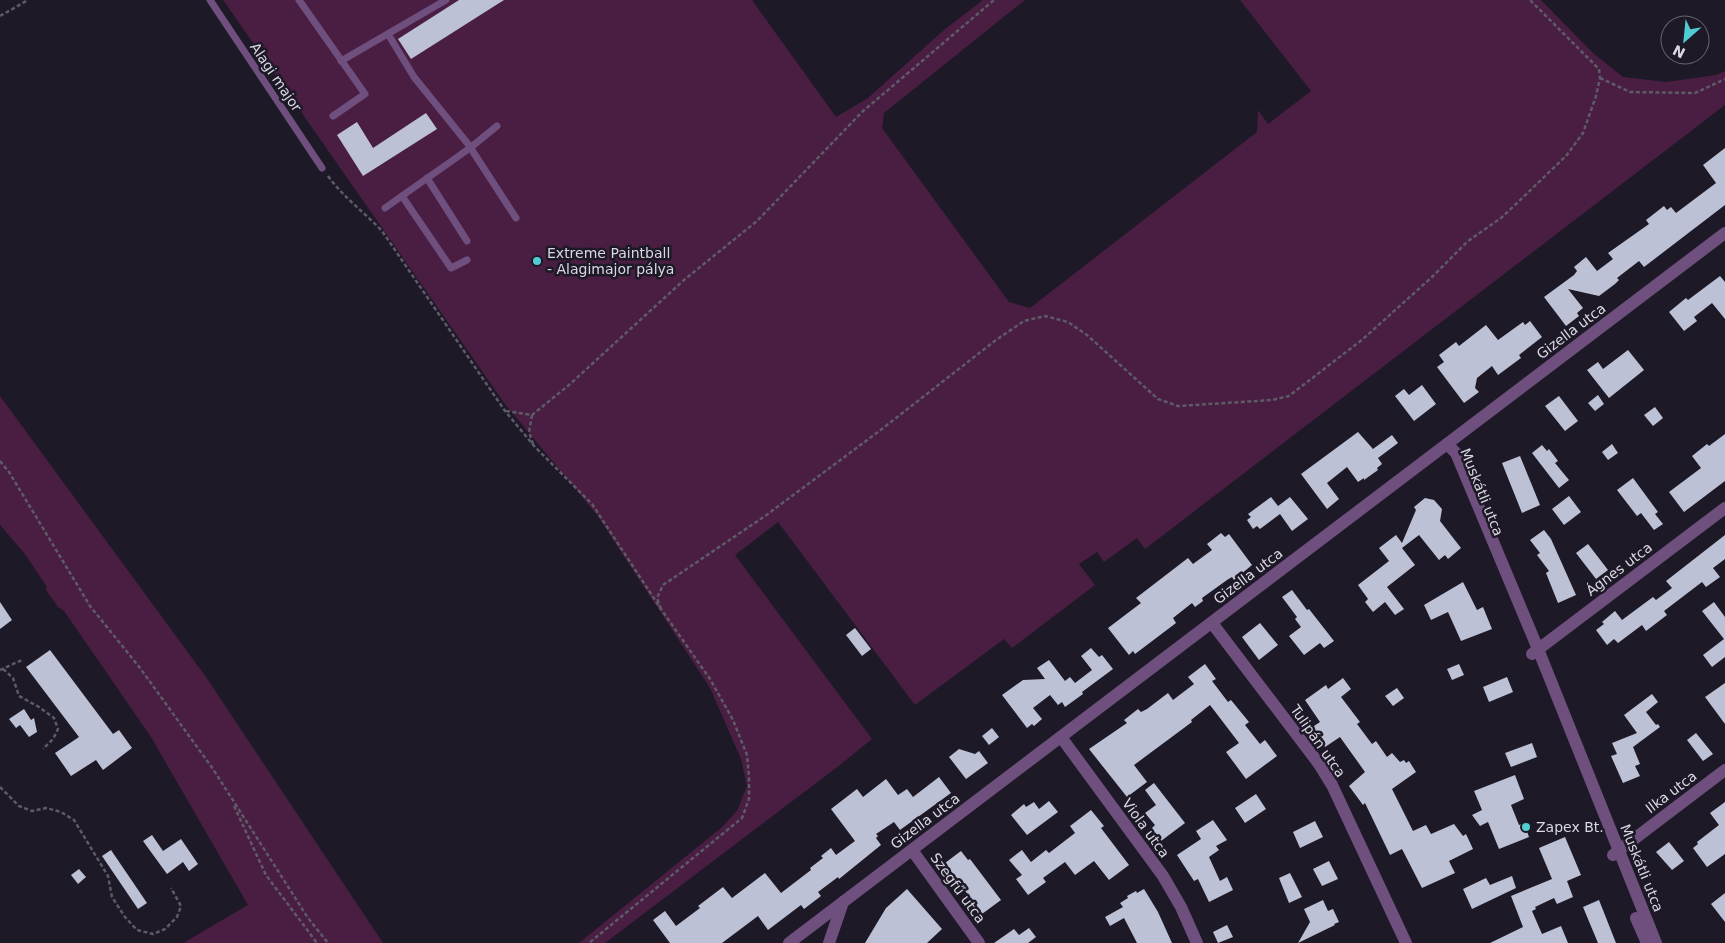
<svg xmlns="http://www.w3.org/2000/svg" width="1725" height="943" font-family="'DejaVu Sans',sans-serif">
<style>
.green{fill:#491e42}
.building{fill:#bdc1d5}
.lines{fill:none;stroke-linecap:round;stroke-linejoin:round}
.path{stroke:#5e5b67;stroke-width:2.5;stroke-dasharray:4 2.5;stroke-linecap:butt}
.lane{stroke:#6f4f7d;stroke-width:7}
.street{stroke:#6f4f7d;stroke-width:12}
.poi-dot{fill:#51ccd3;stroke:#1d1927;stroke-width:2}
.labels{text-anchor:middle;stroke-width:5;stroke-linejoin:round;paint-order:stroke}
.street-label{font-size:14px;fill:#dad8e2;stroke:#1d1927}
.poi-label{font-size:14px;fill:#dad8e2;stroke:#1d1927;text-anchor:start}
</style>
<rect width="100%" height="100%" fill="#1d1927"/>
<g class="green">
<path d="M223 0H752L836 117 868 98 944 30 983 0H1025L884 113 882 128 1009 302 1030 308 1257 132 1258 110 1268 124 1311 91 1240 0H1541L1593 53 1623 77 1666 82 1716 75 1725 71V105L1145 549 1137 538 1104 562 1097 552 1079 564 1095 585 1012 648 1004 639 915 705 778 522 735 555 872 739 840 765 605 943H579L721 828 737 811 747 786 741 759 710 688 597 515 505 404Z"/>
<path d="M0 396 206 677 383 943H186L185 942 248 905 151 737 64 611 58 607 46 590 47 587 25 554 0 525Z"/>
</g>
<g class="building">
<path d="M459 0H504L411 59 398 39Z"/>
<path d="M426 113 437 129 363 176 337 135 357 122 373 148Z"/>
<path d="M1725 148V205L1644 267 1639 261 1617 278 1619 280 1615 284 1599 296 1568 289 1583 308 1577 313 1579 316 1566 326 1544 297 1574 275 1577 271 1574 267 1586 257 1597 271 1613 259 1608 253 1649 224 1646 220 1664 206 1667 210 1671 207 1676 213 1716 183 1703 165Z"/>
<path d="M1720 276 1725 282V319L1712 303 1694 317 1697 321 1684 331 1669 312 1686 298 1688 300Z"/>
<path d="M1530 321 1542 337 1519 355 1521 358 1498 375 1492 366 1477 378 1475 388 1479 392 1464 403 1437 367 1444 362 1439 355 1456 342 1459 346 1486 325 1498 340 1523 322 1525 325Z"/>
<path d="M1628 350 1644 370 1609 398 1587 370 1598 362 1603 369Z"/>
<path d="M1422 385 1436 404 1414 421 1395 396 1404 389 1409 395Z"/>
<path d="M1598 395 1604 404 1595 411 1588 403Z"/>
<path d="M1559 396 1578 421 1565 431 1545 406Z"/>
<path d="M1655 407 1663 418 1653 426 1644 415Z"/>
<path d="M1358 432 1373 449 1392 435 1398 443 1378 458 1382 464 1377 468 1378 470 1364 480V478L1358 482 1347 467 1327 483 1339 499 1327 509 1301 474Z"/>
<path d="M1725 434V481L1684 512 1669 492 1701 468 1692 456 1707 444 1709 446Z"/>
<path d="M1612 444 1618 453 1608 460 1602 452Z"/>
<path d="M1542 445 1547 451 1549 449 1558 461 1555 463 1569 480 1559 488 1532 453Z"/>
<path d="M1520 456 1540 505 1522 513 1502 463Z"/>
<path d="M1633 478 1658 512 1655 514 1663 524 1654 530 1641 513 1637 516 1617 490Z"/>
<path d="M1569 496 1581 512 1564 525 1552 509Z"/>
<path d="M1271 497 1278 506 1290 497 1308 519 1292 531 1280 514 1260 529 1257 526 1253 529 1247 520 1251 517 1248 514Z"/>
<path d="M1425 498 1434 500 1442 509 1440 521 1461 548 1448 559 1445 555 1439 560 1419 535 1402 548 1415 565 1387 587 1404 609 1395 615 1385 602 1373 612 1365 602 1368 599 1358 585 1389 561 1379 548 1396 535 1402 543 1416 510 1414 507Z"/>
<path d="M1544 530 1551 539 1576 595 1558 603 1546 573 1549 571 1537 555 1540 553 1530 540Z"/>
<path d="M1221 533 1225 537 1229 534 1252 565 1234 580 1232 577 1227 580 1202 598 1203 601 1195 607 1192 603 1173 618 1176 623 1135 654 1133 651 1129 655 1108 628 1141 603 1136 598 1188 558 1193 564 1212 550 1207 544Z"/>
<path d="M1725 535V559L1713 568 1720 577 1706 587 1702 582 1664 611 1667 615 1646 631 1642 625 1618 643 1614 639 1607 645 1596 630 1604 624 1602 622 1615 611 1622 620 1653 597 1656 600 1672 588 1666 581Z"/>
<path d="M1588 544 1608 570 1596 579 1576 553Z"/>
<path d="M1463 582 1477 610 1483 607 1492 629 1461 641 1448 612 1431 620 1424 605Z"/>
<path d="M1292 590 1307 610 1309 609 1334 641 1324 648 1320 643 1304 655 1289 636 1301 627 1295 619 1297 617 1282 597Z"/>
<path d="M0 602 12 620 0 629Z"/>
<path d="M1714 602 1725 617V657L1712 667 1703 655 1724 639 1702 611Z"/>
<path d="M1260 623 1278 645 1259 660 1242 637Z"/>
<path d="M855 628 871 649 862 656 846 635Z"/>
<path d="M1091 648 1099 657 1102 655 1113 669 1082 692 1083 694 1065 707 1062 702 1058 705 1050 695 1033 708 1042 719 1034 726 1032 724 1027 728 1002 695 1023 680 1045 679 1037 668 1049 660 1065 681 1070 677 1075 683 1092 670 1081 656Z"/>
<path d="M50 650 113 734 119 730 132 748 103 770 96 760 71 776 55 753 79 737 26 667Z"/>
<path d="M1205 664 1216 679 1212 681 1228 702 1231 700 1249 722 1245 725 1260 744 1265 740 1277 756 1246 779 1226 752 1239 743 1210 705 1191 720 1192 722 1134 765 1147 782 1127 797 1089 749 1127 723 1124 720 1138 709 1141 712 1147 709 1168 693 1173 700 1194 684 1188 677Z"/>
<path d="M1459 664 1464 675 1452 680 1447 669Z"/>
<path d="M1507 677 1513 692 1489 702 1483 687Z"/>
<path d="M1343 678 1351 689 1341 697 1360 722 1357 724 1372 744 1376 741 1387 757 1392 753 1400 762 1404 760 1406 763 1409 761 1416 772 1392 789 1413 831 1426 825 1431 834 1454 824 1463 836 1466 834 1473 849 1449 861 1455 873 1422 888 1402 849 1390 855 1365 803 1363 805 1349 786 1365 772 1340 737 1325 747 1311 728 1320 722 1305 700 1326 685 1328 689Z"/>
<path d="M1725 683V724L1705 697Z"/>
<path d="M1397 688 1404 698 1393 706 1385 696Z"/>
<path d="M1652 694 1658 702 1646 712 1656 725 1658 724 1660 727 1633 747 1640 764 1635 766 1640 776 1623 783 1611 756 1617 754 1612 743 1637 733 1624 715Z"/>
<path d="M24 709 31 720 34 718 37 732 29 737 20 725 16 728 9 719Z"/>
<path d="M992 728 999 737 989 745 982 736Z"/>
<path d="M1696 733 1713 754 1703 761 1687 740Z"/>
<path d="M1532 743 1537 757 1511 767 1505 753Z"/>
<path d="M959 749 975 754 979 751 988 763 966 779 949 757Z"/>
<path d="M1515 775 1524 799 1511 805 1519 825 1524 823 1529 837 1499 849 1488 822 1480 826 1472 815 1482 810 1474 791Z"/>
<path d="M939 777 951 793 900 830 894 822 876 834 878 836 876 838 881 845 839 879 838 877 818 892 821 896 804 909 801 905 768 930 758 916 722 943H670L653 920 665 911 676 926 700 908 698 906 723 887 732 898 765 873 781 893 811 870 810 868 823 858 821 856 831 848 836 855 855 841 831 809 857 789 863 797 886 779 898 795 907 789 913 797Z"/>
<path d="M1154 783 1185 823 1161 841 1151 829 1155 825 1145 813 1156 805 1145 790Z"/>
<path d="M1256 794 1266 809 1245 823 1235 808Z"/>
<path d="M1049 801 1058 812 1027 835 1011 815 1024 804 1026 807 1034 802 1039 809Z"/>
<path d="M1725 802V854L1707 867 1693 848 1698 844 1697 842 1719 825 1710 813Z"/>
<path d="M1091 810 1104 826 1101 828 1129 865 1109 880 1094 861 1075 875 1065 862 1043 878 1046 882 1028 895 1016 879 1022 875 1009 860 1022 850 1031 862 1046 850 1049 853 1075 833 1070 826Z"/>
<path d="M1213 820 1227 840 1216 846 1219 850 1209 857 1220 881 1227 877 1233 890 1209 902 1198 879 1194 881 1177 855 1201 839 1196 831Z"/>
<path d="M1315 821 1323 837 1300 848 1293 832Z"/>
<path d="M152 835 163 851 181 839 198 864 189 871 183 862 167 874 143 841Z"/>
<path d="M1565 837 1581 875 1567 881 1573 897 1557 904 1554 898 1535 907 1536 909 1532 911 1542 934 1561 926 1568 943H1490L1523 927 1511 896 1552 879 1539 848Z"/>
<path d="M1669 842 1684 861 1672 870 1656 852Z"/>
<path d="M111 850 147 903 138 909 102 856Z"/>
<path d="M961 851 968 860 970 859 1001 900 982 914 945 863Z"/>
<path d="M1329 861 1338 879 1322 886 1313 869Z"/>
<path d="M79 869 86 877 78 884 71 875Z"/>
<path d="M1290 873 1302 897 1289 903 1279 878Z"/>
<path d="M1512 876 1516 888 1472 909 1463 889 1486 878 1490 885Z"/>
<path d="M907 889 942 929 927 943H865L886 908Z"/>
<path d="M1144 889 1158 912 1172 943H1137L1124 918 1110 926 1105 917 1123 907 1120 903 1128 898 1127 896 1136 891 1137 893Z"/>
<path d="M1725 893V922L1711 904Z"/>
<path d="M1323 900 1328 911 1333 909 1339 922 1334 924 1335 925 1298 943 1310 922 1304 909Z"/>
<path d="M1599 900 1616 943H1598L1583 907Z"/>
<path d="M1227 925 1233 937 1218 943 1213 932Z"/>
<path d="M1029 928 1036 937 1028 943H994L1014 929 1019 935Z"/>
</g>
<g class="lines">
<g class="path">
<path d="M0 16 28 0"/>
<path d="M1600 78 1630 92 1695 93 1725 79"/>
<path d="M328 176C343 197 364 212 382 231L505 411 535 447 592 504 661 609 710 679 733 720 747 755 749 777V799L742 818 589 943"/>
<path d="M506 411 532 415 569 385 684 280 757 221 862 112 994 0"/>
<path d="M532 415 529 432 533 444"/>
<path d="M0 461 9 472 90 606 140 668 213 769 308 918 328 943"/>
<path d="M661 609 657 598 663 585 765 516 878 432 996 340 1024 321 1045 316 1068 322 1087 335 1158 399 1178 406 1272 400 1289 396 1363 339 1432 277 1468 241 1501 218 1515 205 1566 156 1583 133 1596 96 1600 78 1599 69 1530 0"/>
<path d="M3 669 13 678 19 696 39 707 54 718 58 729 53 739 43 749"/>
<path d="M0 670 22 660"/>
<path d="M0 787 19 806 32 811 46 808 61 812 74 820 108 876 112 897 125 917 137 930 153 934 165 929 177 917 181 906 171 888"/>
<path d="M234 806 266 875 317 943"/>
</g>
<g class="lane">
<path d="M210 0 322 168"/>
<path d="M299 0 365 94 333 116"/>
<path d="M388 34 414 77 468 144 516 218"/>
<path d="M341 61 446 0"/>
<path d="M427 178 467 241"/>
<path d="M402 196 451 268 467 260"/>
<path d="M385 208 470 148 497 126"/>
</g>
<g class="street">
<path d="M1447 444 1456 453 1538 649 1656 943"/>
<path d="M1212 623 1319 764 1332 785 1406 943"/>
<path d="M1532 654 1725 508"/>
<path d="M1061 737 1163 876 1181 907 1197 943"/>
<path d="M912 850 979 943"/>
<path d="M1613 855 1725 770"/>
<path d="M1636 918 1647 943"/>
<path d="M789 943 1725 233"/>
<path d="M829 943 843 902"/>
</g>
</g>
<g class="poi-dot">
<circle cx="537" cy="261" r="5"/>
<circle cx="1526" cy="827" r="5"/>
</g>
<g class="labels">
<g class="street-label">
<text transform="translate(276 77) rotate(56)" y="5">Alagi major</text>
<text transform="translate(1571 331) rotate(-37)" y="5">Gizella utca</text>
<text transform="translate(1482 492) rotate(68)" y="5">Muskátli utca</text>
<text transform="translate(1619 569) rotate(-37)" y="5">Ágnes utca</text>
<text transform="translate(1248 576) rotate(-37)" y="5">Gizella utca</text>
<text transform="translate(1318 741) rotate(55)" y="5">Tulipán utca</text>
<text transform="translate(1671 792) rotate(-37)" y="5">Ilka utca</text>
<text transform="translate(925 821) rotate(-37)" y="5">Gizella utca</text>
<text transform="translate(1146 828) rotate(54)" y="5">Viola utca</text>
<text transform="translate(1642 868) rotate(68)" y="5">Muskátli utca</text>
<text transform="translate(958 888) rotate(54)" y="5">Szegfű utca</text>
</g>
<g class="poi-label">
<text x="547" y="258">Extreme Paintball<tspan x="547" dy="16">- Alagimajor pálya</tspan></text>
<text x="1536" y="832">Zapex Bt.</text>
</g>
</g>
<g transform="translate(1685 40) rotate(207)"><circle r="24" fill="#1d1927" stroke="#696572"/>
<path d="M0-4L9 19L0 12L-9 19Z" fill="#51ccd3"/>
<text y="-8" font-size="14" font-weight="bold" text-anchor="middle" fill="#dad8e2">N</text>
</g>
</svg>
